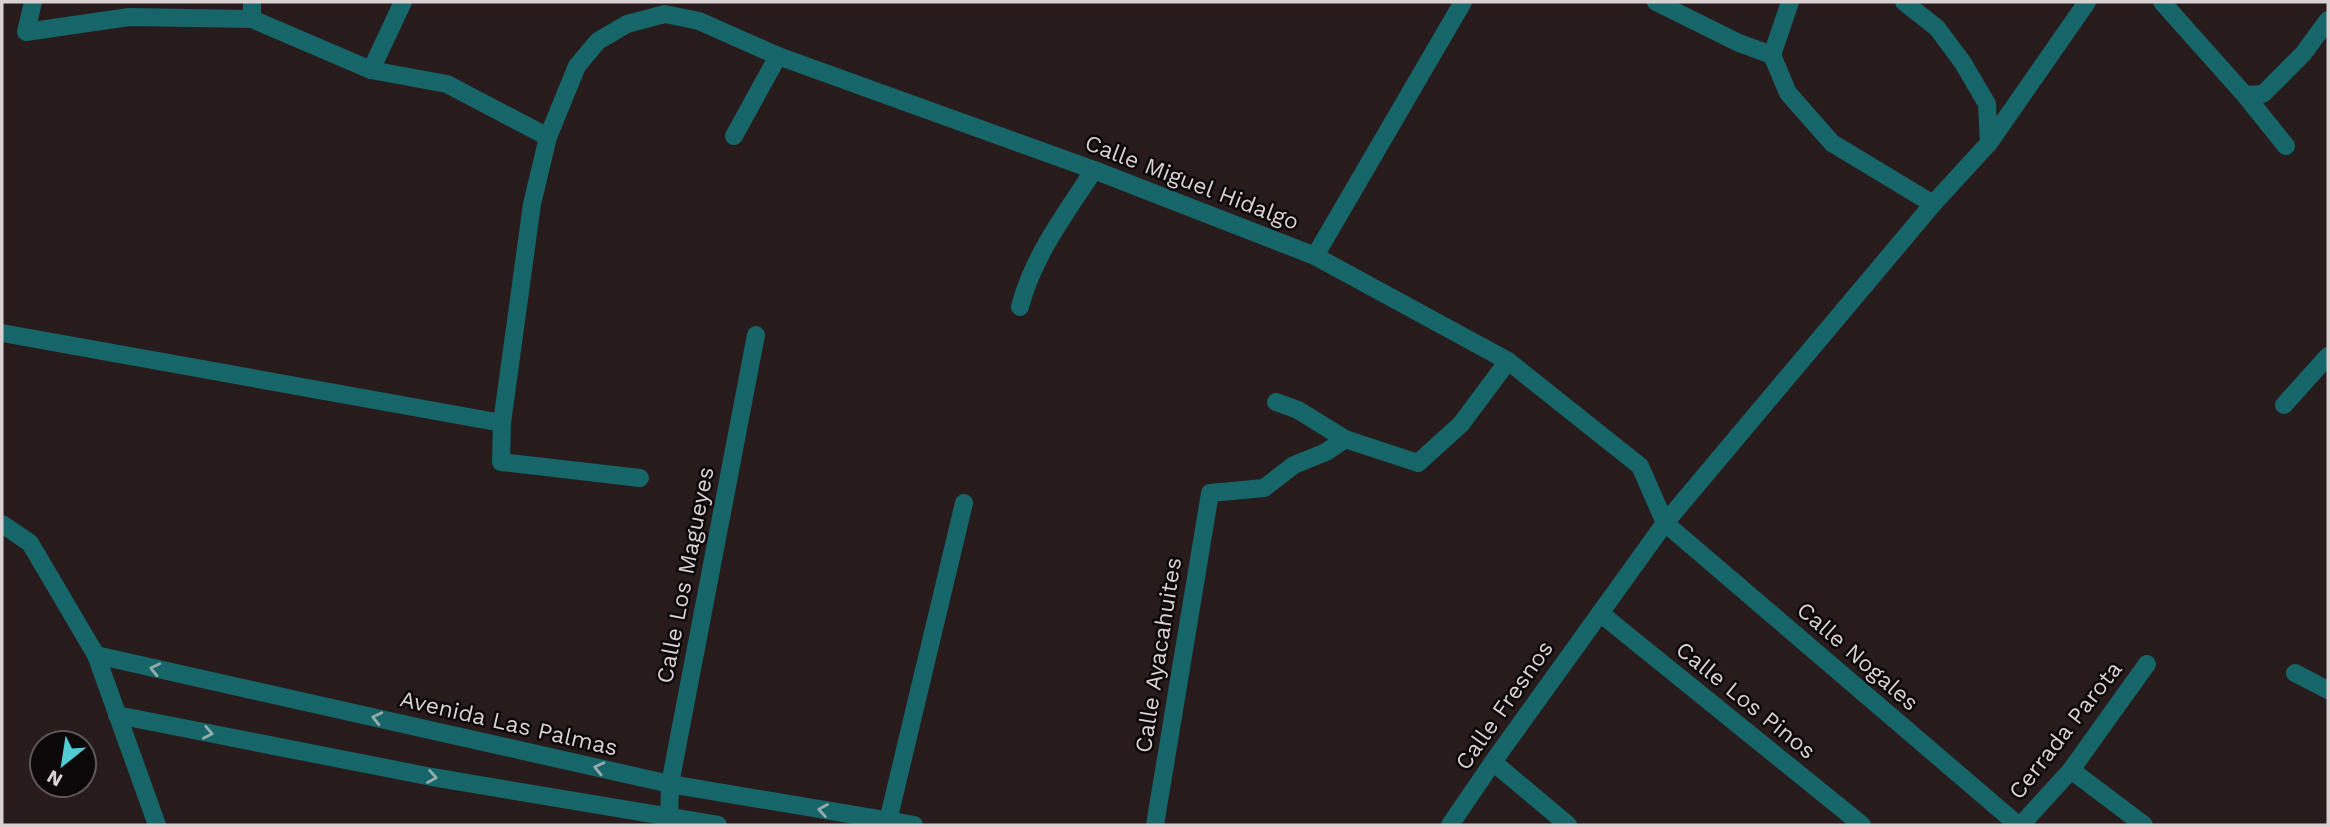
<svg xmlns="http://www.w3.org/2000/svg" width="2330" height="827" font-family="'Work Sans',sans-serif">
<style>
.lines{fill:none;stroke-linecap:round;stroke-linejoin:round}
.service{stroke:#166568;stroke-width:18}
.minor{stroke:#166568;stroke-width:18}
.tertiary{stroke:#166568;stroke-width:18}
.oneway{stroke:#95abac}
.labels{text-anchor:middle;stroke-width:5;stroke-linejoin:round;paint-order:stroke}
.street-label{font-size:23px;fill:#d9d0d1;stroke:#0c0708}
</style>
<rect width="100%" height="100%" fill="#271b1c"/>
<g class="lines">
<g class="service">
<path d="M1904 2 1937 28 1963 63 1987 104 1989 143"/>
<path d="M734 136 778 56"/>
<path d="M1020 307C1033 256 1066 213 1094 170"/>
<path d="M1276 402 1298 410 1345 439"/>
</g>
<g class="minor">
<path d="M33 2 26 32 129 17 252 19 371 70 447 84 548 137"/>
<path d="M1656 2 1739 43 1772 55 1788 93 1832 143 1933 204"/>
<path d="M2162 2 2245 95 2286 146"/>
<path d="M252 19V2"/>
<path d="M1772 55 1790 2"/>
<path d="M371 70 403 2"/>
<path d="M2245 95 2263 94 2303 54 2328 20"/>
<path d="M1315 256 1463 2"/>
<path d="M2 333 502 423"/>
<path d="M2284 405 2328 356"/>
<path d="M640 478 501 462 502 423 532 204 548 137 577 66 598 41 627 24 665 14 699 21 778 56 1094 170 1315 256 1508 361 1640 466 1665 523 2018 825"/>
<path d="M1600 613 1862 825"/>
<path d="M96 655 670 784 914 825"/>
<path d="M2295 673 2328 690"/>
<path d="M117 715 432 777 718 825"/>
<path d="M1493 762 1568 825"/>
<path d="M2071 770 2144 825"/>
<path d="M669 825 670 784 756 335"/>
<path d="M887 825 964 503"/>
<path d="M1155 825 1210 493 1264 488 1294 465 1326 452 1345 439 1418 463 1461 424 1508 361"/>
<path d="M1450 825 1493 762 1665 523 1933 204 1989 143 2087 2"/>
<path d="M2021 825 2071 770 2147 664"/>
</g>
<path class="tertiary" d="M2 524 30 543 96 655 157 825"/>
</g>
<defs><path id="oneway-chevron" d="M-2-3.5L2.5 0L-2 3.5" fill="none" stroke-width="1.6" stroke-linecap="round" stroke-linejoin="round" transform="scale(1.75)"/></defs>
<g class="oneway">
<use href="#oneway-chevron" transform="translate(155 669) rotate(-167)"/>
<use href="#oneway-chevron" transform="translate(377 718) rotate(-167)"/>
<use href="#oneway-chevron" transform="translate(208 733) rotate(11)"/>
<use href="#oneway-chevron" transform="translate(599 768) rotate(-167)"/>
<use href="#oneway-chevron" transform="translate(432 777) rotate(10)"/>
<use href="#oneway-chevron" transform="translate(823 810) rotate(-170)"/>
</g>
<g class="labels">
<g class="street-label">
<text transform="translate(1192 182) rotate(21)" y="8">Calle Miguel Hidalgo</text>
<text transform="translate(685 575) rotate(-79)" y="8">Calle Los Magueyes</text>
<text transform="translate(1158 655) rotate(-81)" y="8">Calle Ayacahuites</text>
<text transform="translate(1858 656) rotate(41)" y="8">Calle Nogales</text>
<text transform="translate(1746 700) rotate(39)" y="8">Calle Los Pinos</text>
<text transform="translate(1504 705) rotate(-55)" y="8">Calle Fresnos</text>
<text transform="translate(509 723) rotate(13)" y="8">Avenida Las Palmas</text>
<text transform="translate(2065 730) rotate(-52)" y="8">Cerrada Parota</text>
</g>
</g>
<rect width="2330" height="827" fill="none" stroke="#d9d0d1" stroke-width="7"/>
<g transform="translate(63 764) rotate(210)"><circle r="33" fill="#0c0708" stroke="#5e5758" stroke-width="2"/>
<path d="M0-5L12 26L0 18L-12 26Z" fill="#51ccd2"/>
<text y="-10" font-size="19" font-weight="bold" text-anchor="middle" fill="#d9d0d1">N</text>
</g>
</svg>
